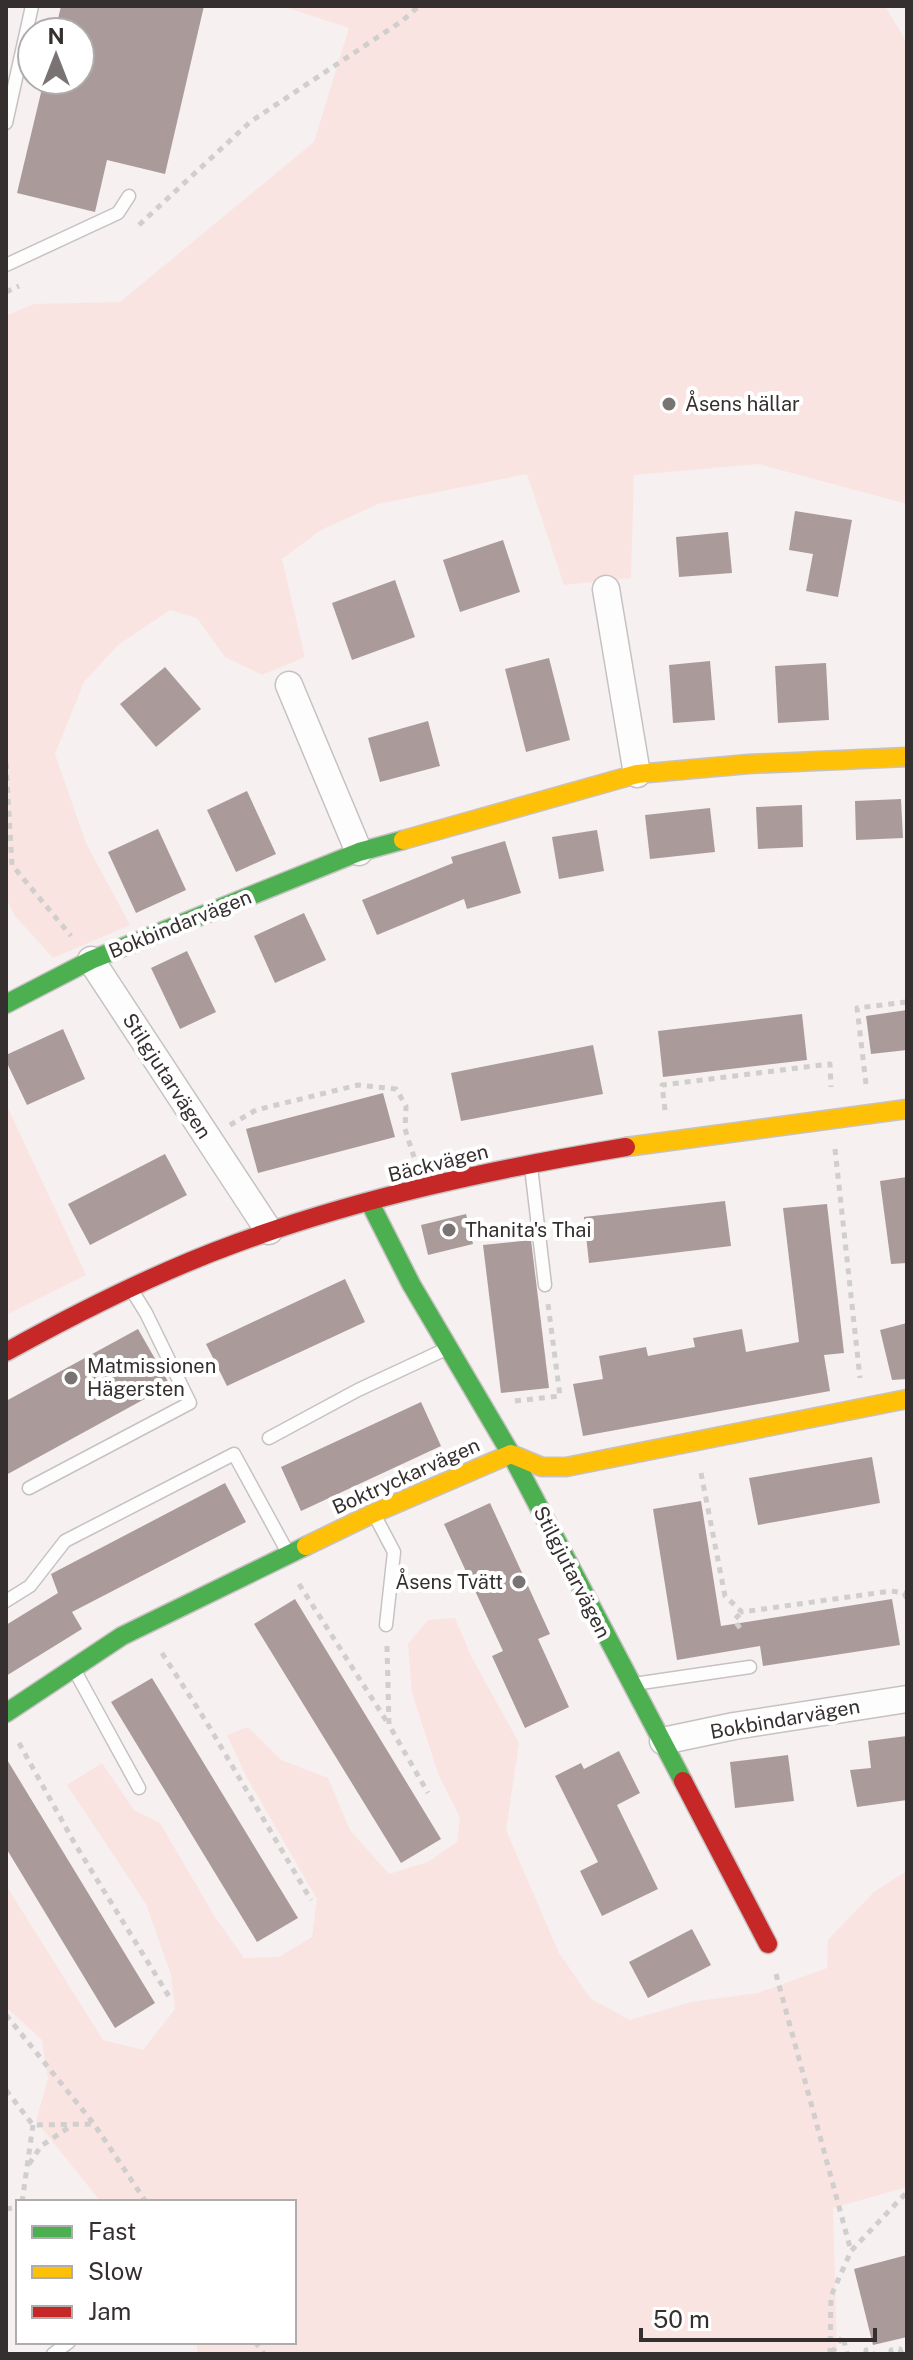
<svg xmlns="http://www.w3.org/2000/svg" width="913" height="2360" font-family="'Public Sans',sans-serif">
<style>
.green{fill:#fae4e1}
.building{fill:#aa9b9a}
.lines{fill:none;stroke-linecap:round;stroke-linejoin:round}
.lane-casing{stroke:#c7c2c2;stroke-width:15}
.street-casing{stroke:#c7c2c2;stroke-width:29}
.fast-casing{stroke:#c7c2c2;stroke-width:21}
.slow-casing{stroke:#c7c2c2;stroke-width:21}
.jam-casing{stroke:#c7c2c2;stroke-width:21}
.path{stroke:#d1cece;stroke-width:5;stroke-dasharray:6 6;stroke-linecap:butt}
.lane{stroke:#fefdfd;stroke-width:12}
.street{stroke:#fefdfd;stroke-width:26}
.fast{stroke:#4caf50;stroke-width:18}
.slow{stroke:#ffc107;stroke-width:18}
.jam{stroke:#c62828;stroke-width:18}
.poi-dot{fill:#797373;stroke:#fff;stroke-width:3}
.labels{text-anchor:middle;stroke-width:8;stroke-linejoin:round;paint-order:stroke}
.poi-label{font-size:20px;fill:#35302f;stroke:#fff;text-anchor:start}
.street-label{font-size:20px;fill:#35302f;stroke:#fff}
</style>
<rect width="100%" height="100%" fill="#f6f0f0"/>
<g class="green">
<path d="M282 6H885L907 43V504L758 464 634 475 631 578 564 585 527 474 378 504 321 530 282 559 305 657 262 675 225 657 197 618 170 610 118 645 84 682 55 754 86 843 130 925 53 958 15 916 6 898V316L34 304 120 302 314 142 349 28Z"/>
<path d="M6 1104 86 1275 6 1315Z"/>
<path d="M455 1618 471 1656 519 1743 506 1830 559 1953 591 1999 630 2020 691 2002 758 1993 827 1968 828 1940 875 1891 907 1871V2187L833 2208 837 2354H198L196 2342H294V2202H101L36 2121 48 2079 42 2040 6 2007V1885L103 2040 143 2050 175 2009 171 1975 146 1904 67 1785 102 1763 134 1810 160 1823 215 1917 244 1958 279 1957 312 1937 317 1899 246 1776 227 1735 248 1727 281 1760 328 1778 350 1830 389 1874 428 1862 457 1842 460 1817 439 1776 412 1693 408 1644 428 1620Z"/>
</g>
<g class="building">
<path d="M61 6H204L165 174 107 160 95 212 17 193 44 80H80V32H55Z"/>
<path d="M795 511 852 520 838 597 806 591 813 554 789 550Z"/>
<path d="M728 532 732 573 679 577 676 537Z"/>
<path d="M503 540 520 592 460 612 443 560Z"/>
<path d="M395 580 415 637 352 660 332 603Z"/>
<path d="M549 658 570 740 526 752 505 669Z"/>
<path d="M710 661 715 720 673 723 669 665Z"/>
<path d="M826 663 829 720 778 723 775 666Z"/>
<path d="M165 667 201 709 156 747 120 704Z"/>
<path d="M428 721 440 766 380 782 368 738Z"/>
<path d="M247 791 276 854 236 872 207 810Z"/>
<path d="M901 799 903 838 856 840 855 801Z"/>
<path d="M802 805 803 847 758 849 756 807Z"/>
<path d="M710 808 715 852 650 859 645 815Z"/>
<path d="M158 829 186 890 136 913 108 852Z"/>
<path d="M597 830 604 871 559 879 552 837Z"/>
<path d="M505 841 521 893 467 909 464 899 377 935 362 900 453 863 451 857Z"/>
<path d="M304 913 326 960 275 983 254 936Z"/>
<path d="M187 951 216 1012 180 1029 151 968Z"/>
<path d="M907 1010V1050L871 1054 866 1016Z"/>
<path d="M802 1014 807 1060 663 1077 658 1031Z"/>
<path d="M63 1029 85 1079 27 1105 6 1061V1055Z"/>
<path d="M593 1045 603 1094 461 1121 451 1073Z"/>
<path d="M383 1093 395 1137 258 1173 246 1129Z"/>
<path d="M165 1154 187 1195 90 1245 68 1204Z"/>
<path d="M907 1177V1263L891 1264 880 1181Z"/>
<path d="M725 1201 731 1246 589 1263 584 1217Z"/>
<path d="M827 1204 844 1353 824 1355 830 1391 583 1436 573 1384 603 1379 599 1356 646 1347 648 1356 695 1347 693 1338 742 1329 746 1352 799 1342 783 1208Z"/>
<path d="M466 1214 473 1244 428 1255 421 1225Z"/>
<path d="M531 1240 549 1388 501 1393 483 1245Z"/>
<path d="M345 1279 365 1322 227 1386 206 1344Z"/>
<path d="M907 1323V1379L892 1380 880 1330Z"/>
<path d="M138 1329 170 1385 6 1475V1401Z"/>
<path d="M421 1402 441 1446 301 1511 281 1467Z"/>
<path d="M872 1457 880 1503 758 1525 749 1478Z"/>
<path d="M225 1483 246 1522 72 1612 82 1629 6 1676V1625L58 1593 51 1574Z"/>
<path d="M701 1501 721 1626 892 1599 900 1645 763 1666 760 1646 677 1660 653 1509Z"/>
<path d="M490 1503 550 1634 538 1639 569 1707 525 1728 492 1656 503 1651 444 1524Z"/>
<path d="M295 1599 441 1839 401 1863 254 1624Z"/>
<path d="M152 1678 298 1918 257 1942 111 1702Z"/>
<path d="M907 1736V1800L857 1807 850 1770 871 1768 868 1741Z"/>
<path d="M619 1751 640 1793 617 1805 658 1889 602 1916 580 1871 598 1862 555 1776 581 1763 584 1769Z"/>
<path d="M788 1755 794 1801 735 1808 730 1762Z"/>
<path d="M6 1758 155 2003 115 2028 6 1848Z"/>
<path d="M692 1929 711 1965 648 1998 629 1962Z"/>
<path d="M907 2255V2337L873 2345 854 2269Z"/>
</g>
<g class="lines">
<defs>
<g id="lane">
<path d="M6 123 32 6"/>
<path d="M6 265 118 213 129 196"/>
<path d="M531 1167 545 1285"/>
<path d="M269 1438 358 1390 446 1349"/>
<path d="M29 1488 190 1403 146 1313 133 1292"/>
<path d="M375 1516 394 1552 386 1625"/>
<path d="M6 1601 30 1586 65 1541 234 1454 287 1551"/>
<path d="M75 1671 139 1788"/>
<path d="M634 1684 750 1667"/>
<path d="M53 2354 69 2342"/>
</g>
<g id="street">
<path d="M606 589 637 774"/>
<path d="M289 685 359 852"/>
<path d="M91 960 269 1231"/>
<path d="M663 1741 734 1726 907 1699"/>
</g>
<g id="fast">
<path d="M6 1004 91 960 359 852 403 840"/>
<path d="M370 1203 411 1284 511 1454 683 1781"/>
<path d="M6 1713 122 1636 306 1546"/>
</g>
<g id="slow">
<path d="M403 840 637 774 749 764 907 757"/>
<path d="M626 1147 907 1109"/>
<path d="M306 1546 374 1513 511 1454 542 1467H566L907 1399"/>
</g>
<g id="jam">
<path d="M6 1352C80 1311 157 1272 237 1243 362 1197 494 1169 626 1147"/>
<path d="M683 1781 768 1944"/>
</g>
</defs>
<use href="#lane" class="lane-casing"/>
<use href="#street" class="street-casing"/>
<use href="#fast" class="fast-casing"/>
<use href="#slow" class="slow-casing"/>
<use href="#jam" class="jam-casing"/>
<g class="path">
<path d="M139 225 250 122 402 21 419 6"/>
<path d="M6 292 19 286"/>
<path d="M6 763 12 865 71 936"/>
<path d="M866 1084 857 1008 907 1002"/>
<path d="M665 1110 662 1085 830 1064 831 1087"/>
<path d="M230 1125 256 1110 358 1085 396 1089 406 1106 405 1129 414 1157"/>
<path d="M835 1149 860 1378"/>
<path d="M515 1401 560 1396 548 1304"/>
<path d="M701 1473 725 1596 742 1612 891 1591 904 1593 907 1599"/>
<path d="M299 1584 389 1725"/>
<path d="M740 1628 734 1620 742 1612"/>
<path d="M387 1646 389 1725 428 1793"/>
<path d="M162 1653 207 1723 311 1900"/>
<path d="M19 1743 75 1844 170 1998"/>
<path d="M776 1974 851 2251"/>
<path d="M6 2015 94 2124 146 2202"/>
<path d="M6 2090 33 2125 93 2124"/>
<path d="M29 2164 41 2146 71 2126"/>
<path d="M22 2202 33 2125"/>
<path d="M6 2209 18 2207"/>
<path d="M255 2342 264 2354"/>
<path d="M832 2353 843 2336 847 2354"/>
<path d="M830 2354 831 2296 851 2251 907 2192"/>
<path d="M866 2354V2350H872L873 2354"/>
<path d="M891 2354V2350L900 2349 902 2354"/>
</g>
<use href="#lane" class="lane"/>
<use href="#street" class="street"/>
<use href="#fast" class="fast"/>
<use href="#slow" class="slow"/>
<use href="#jam" class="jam"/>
</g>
<g class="poi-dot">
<circle cx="669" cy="404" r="8"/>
<circle cx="449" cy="1230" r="8"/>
<circle cx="71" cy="1378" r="8"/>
<circle cx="519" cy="1582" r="8"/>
</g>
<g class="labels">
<g class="poi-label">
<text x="685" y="411">Åsens hällar</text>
<text x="465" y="1237">Thanita's Thai</text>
<text x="87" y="1373">Matmissionen<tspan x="87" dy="23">Hägersten</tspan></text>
<text x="503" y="1589" text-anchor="end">Åsens Tvätt</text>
</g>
<g class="street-label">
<text transform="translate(180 924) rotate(-22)" y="7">Bokbindarvägen</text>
<text transform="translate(167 1076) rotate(57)" y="7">Stilgjutarvägen</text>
<text transform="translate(438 1163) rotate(-14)" y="7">Bäckvägen</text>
<text transform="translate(406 1476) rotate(-24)" y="7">Boktryckarvägen</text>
<text transform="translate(572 1572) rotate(63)" y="7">Stilgjutarvägen</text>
<text transform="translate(785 1719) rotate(-10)" y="7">Bokbindarvägen</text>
</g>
</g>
<rect width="913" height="2360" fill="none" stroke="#35302f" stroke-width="16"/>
<rect x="16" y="2200" width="280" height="144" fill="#ffffff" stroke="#aeacac" stroke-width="2"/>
<rect x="32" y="2226" width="40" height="12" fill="#4caf50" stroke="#aeacac" stroke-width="2"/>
<text x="88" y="2240" font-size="24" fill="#35302f">Fast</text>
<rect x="32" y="2266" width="40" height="12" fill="#ffc107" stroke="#aeacac" stroke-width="2"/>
<text x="88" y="2280" font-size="24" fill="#35302f">Slow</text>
<rect x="32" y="2306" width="40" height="12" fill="#c62828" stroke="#aeacac" stroke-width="2"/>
<text x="88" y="2320" font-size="24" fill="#35302f">Jam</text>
<g transform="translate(56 56)"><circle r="38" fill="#ffffff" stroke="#aeacac" stroke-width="2"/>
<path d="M0-6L14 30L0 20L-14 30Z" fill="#797373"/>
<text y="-12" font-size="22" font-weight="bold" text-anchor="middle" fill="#35302f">N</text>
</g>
<path d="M641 2328v12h234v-12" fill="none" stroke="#35302f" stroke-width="4"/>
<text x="653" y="2328" font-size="24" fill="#35302f" stroke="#ffffff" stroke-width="6" paint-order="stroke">50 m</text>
</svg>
